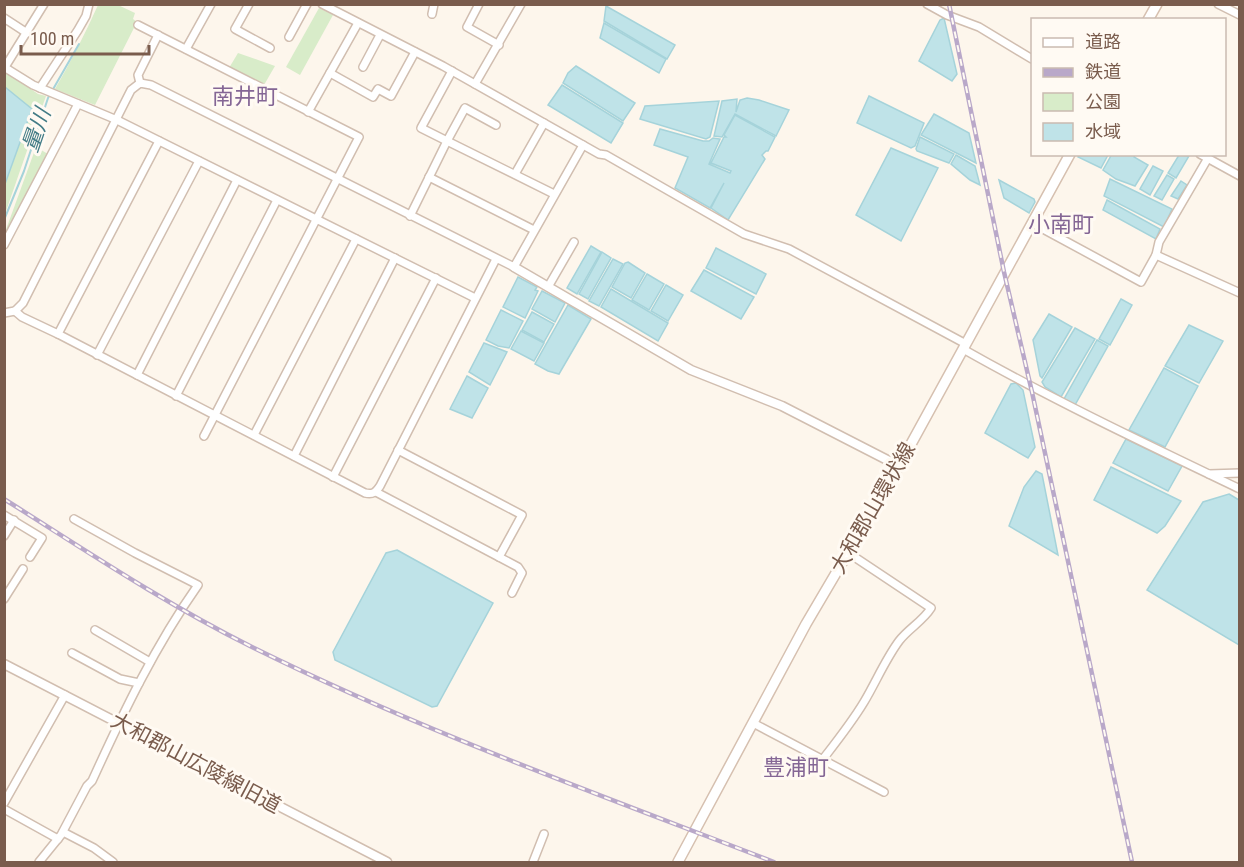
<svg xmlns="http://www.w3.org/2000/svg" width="1244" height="867" font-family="'Roboto Condensed','Noto Sans JP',sans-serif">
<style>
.green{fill:#d8ecc9}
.water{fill:#bfe3e8;stroke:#a5d3da;stroke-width:1.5}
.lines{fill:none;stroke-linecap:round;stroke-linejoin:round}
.stream{stroke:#a5d3da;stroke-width:2}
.minor-casing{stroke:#d1beb0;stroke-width:10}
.tertiary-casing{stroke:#d1beb0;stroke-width:11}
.secondary-casing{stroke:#d6c0b0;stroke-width:12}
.minor{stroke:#fff;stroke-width:7}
.tertiary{stroke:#fff;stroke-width:8}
.secondary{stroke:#fff;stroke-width:9}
.rail-casing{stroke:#b9a8c9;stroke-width:4.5}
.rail{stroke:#fffaf3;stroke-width:2;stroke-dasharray:7;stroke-linecap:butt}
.labels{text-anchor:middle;stroke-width:6;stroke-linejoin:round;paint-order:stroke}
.street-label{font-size:21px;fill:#7a5c4d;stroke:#fffaf3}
.neighbourhood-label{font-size:22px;fill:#846695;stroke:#fffaf3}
.water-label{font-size:22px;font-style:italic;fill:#437c86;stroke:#fffaf3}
</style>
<rect width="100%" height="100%" fill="#fdf6ec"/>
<g class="green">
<path d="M98 5H118L135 13 133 19 137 22 95 105 55 89C71 61 85 34 98 5Z"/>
<path d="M319 8 333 15 300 75 286 67Z"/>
<path d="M238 53 275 66 264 85 229 68Z"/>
<path d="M5 71 38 94 46 96 5 214V184L31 109 5 87Z"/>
<path d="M36 147 48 154 5 239 4 235Z"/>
</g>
<g class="water">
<path d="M606 6 675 45 667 59 604 21Z"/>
<path d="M944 18 957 74 952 81 919 61 940 20Z"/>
<path d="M604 23 666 59 659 73 600 38Z"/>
<path d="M576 66 635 103 623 121 563 83 568 73Z"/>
<path d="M562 85 623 123 611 143 548 105Z"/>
<path d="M5 87 32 109 5 184Z"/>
<path d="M869 96 924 123 915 146 911 148 857 123Z"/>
<path d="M747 98 759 100 789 110 776 136 735 114 722 137 714 136 722 101 737 99 736 112 740 100Z"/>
<path d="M719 101 710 137 706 139 640 119 645 106Z"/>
<path d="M934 114 969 133 976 163 921 135Z"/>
<path d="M735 115 775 137 768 151H766L762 155 765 159 728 220 711 208 724 183 710 208 675 188 688 157 654 145 660 129 703 141H709L713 138 720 139 709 164 730 173 731 171 711 163 724 137H726L724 135Z"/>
<path d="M920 137 954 154 949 163 917 151 916 149Z"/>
<path d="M891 148 938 168 901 241 856 215Z"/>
<path d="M1112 154 1135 155 1134 157 1148 165 1135 186 1116 179 1103 170Z"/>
<path d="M956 155 975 166 980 185 970 180 951 164Z"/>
<path d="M1079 155V154L1108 155 1101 168 1078 157Z"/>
<path d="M1179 155 1189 156 1176 178 1168 173Z"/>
<path d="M1153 166 1163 171 1150 195 1140 189Z"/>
<path d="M1167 175 1174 179 1162 200 1154 196Z"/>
<path d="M1110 179 1172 209 1164 227 1104 196Z"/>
<path d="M999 180 1034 199 1035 202 1029 213 1004 198Z"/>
<path d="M1181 181 1187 185 1178 199 1171 196Z"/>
<path d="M1107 200 1160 229 1156 239 1103 210Z"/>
<path d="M591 246 601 252 577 294 567 288Z"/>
<path d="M716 248 766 274 756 294 706 268Z"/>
<path d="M602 252 611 258 588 299 579 294Z"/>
<path d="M613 259 623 264 599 306 589 301Z"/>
<path d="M628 262 645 273 631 298 612 287 625 263Z"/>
<path d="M704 270 754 297 741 319 691 291Z"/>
<path d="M647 274 664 284 649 310 632 300Z"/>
<path d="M518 277 537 287 535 290 538 291 525 318 503 307Z"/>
<path d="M666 285 683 295 668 321 651 311Z"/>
<path d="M611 289 668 323 658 341 601 307Z"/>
<path d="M542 291 565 303 555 322 532 309Z"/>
<path d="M1121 299 1132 305 1110 345 1099 339Z"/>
<path d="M568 305 591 319 559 374 548 371 535 364Z"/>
<path d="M501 310 523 321 509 348 498 346 486 340Z"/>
<path d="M532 312 554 324 544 342 522 330Z"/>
<path d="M1049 314 1072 327 1042 378 1040 376 1033 340Z"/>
<path d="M1189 325 1223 341 1199 383 1165 366Z"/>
<path d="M1075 328 1095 339 1061 397 1045 387 1042 382Z"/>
<path d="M521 331 544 343 534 361 511 349Z"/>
<path d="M1097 340 1108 346 1075 405 1064 399Z"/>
<path d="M484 343 507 352 490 385 469 372Z"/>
<path d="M1164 368 1198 386 1165 447 1129 430Z"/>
<path d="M467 376 488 388 472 418 450 409Z"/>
<path d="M1016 383 1023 390 1035 447 1028 458 985 433 1011 384Z"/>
<path d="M1126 439 1182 466 1168 491 1113 463Z"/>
<path d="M1111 467 1181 501 1165 526 1157 533 1094 500Z"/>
<path d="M1036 471 1042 474 1058 555 1009 526 1024 487Z"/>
<path d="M1229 494 1239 500V645L1147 590 1203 502Z"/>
<path d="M397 550 493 603 437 706 432 707 335 660 333 652 386 553Z"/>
</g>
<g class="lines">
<path class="stream" d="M4 220 24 171 48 98 79 44"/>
<defs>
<g id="minor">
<path d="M249 4 235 29 270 48"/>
<path d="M322 4 443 66 599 154 606 155 744 234 789 249 966 344"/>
<path d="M479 4 467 27 499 45"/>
<path d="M927 4 947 15 979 27 1032 59"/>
<path d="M1218 4 1240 15"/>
<path d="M432 14 434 4"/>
<path d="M4 18 27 33"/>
<path d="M138 25 359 137 204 436"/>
<path d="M289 37 307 4"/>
<path d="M186 49 211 4"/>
<path d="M4 67 33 85 117 120 475 298"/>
<path d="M5 67 44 4"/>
<path d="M363 67 380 35"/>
<path d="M330 73 373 97 378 89 391 96 415 52"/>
<path d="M140 83 138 75 158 35"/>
<path d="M475 84 521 4"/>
<path d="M40 88 78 30 86 16 89 4"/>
<path d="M308 112 358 23"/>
<path d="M496 125 465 108 447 141 554 194"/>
<path d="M1200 154 1240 176"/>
<path d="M515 174 544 123"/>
<path d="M429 177 534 230"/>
<path d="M410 216 447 141 421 128 452 71"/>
<path d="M1032 223 1141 282 1156 255 1159 242 1208 158"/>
<path d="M4 245 78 104"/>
<path d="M1156 255 1240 293"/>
<path d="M548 287 574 242"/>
<path d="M15 311 22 317 58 334 365 493C373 495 376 492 380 486L496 259"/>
<path d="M4 313 15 311 23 303 131 90 140 83 151 85 514 267 583 145"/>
<path d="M58 334 159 141"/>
<path d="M963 349C1053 400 1146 444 1240 489"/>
<path d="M97 355 199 161"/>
<path d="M137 375 237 180"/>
<path d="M176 396 277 200"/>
<path d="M254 435 356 239"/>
<path d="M294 456 395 258"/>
<path d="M1209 474 1240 473"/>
<path d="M333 477 436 278"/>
<path d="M376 492 499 557 522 515 398 450"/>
<path d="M4 515 42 538 30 557"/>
<path d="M4 536 14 520"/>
<path d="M499 557 518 567 522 573 512 593"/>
<path d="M4 599 23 569"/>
<path d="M95 630 150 662"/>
<path d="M72 653 120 679 139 683"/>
<path d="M753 723 884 792"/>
<path d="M823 759C837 741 852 722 864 702 876 682 885 660 899 641 908 629 923 621 931 608L847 552"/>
<path d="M4 803 65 695"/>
<path d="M4 809 58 839"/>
<path d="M63 832 94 848 113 862"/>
<path d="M39 862 61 835 87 786 92 781C123 713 155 646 198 585L135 553 74 519"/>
<path d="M533 862 544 834"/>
</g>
<g id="tertiary">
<path d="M514 267 691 370 782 406 899 466"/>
<path d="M4 664 387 862"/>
</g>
<g id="secondary">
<path d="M1148 20 1157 4"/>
<path d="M678 862 806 624 899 466 1070 154"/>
</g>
</defs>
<use href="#minor" class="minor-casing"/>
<use href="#tertiary" class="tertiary-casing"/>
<use href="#secondary" class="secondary-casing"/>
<use href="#minor" class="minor"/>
<use href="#tertiary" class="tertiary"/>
<use href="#secondary" class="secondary"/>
<defs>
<g id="rail">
<path d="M949 4 1004 272 1032 392 1132 862"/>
<path d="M4 499C85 550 164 603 250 646 419 730 598 794 774 862"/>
</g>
</defs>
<use href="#rail" class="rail-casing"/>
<use href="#rail" class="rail"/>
</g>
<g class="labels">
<g class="street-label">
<text transform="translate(873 508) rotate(-60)" y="7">大和郡山環状線</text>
<text transform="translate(196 763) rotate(28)" y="7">大和郡山広陵線旧道</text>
</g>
<g class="neighbourhood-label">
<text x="245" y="104">南井町</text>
<text x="1061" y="232">小南町</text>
<text x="796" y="775">豊浦町</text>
</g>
<g class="water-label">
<text transform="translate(36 130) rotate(-71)" y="8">量川</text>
</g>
</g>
<rect width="1244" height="867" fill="none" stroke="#7a5c4d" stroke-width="12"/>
<rect x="1031" y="18" width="195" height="138" fill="#fffaf3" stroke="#cabbb1" stroke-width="1.5"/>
<rect x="1043" y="38" width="30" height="9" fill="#ffffff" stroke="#cabbb1" stroke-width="1.5"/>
<text x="1085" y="48" font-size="18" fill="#7a5c4d">道路</text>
<rect x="1043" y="68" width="30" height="9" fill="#b9a8c9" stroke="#cabbb1" stroke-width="1.5"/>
<text x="1085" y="78" font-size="18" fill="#7a5c4d">鉄道</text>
<rect x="1043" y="93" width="30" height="18" fill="#d8ecc9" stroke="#cabbb1" stroke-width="1.5"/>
<text x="1085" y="108" font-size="18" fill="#7a5c4d">公園</text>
<rect x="1043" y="123" width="30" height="18" fill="#bfe3e8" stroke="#cabbb1" stroke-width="1.5"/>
<text x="1085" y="138" font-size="18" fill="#7a5c4d">水域</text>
<path d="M21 45v9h128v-9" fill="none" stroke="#7a5c4d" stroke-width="3"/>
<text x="30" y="45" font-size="18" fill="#7a5c4d" stroke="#fffaf3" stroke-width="4.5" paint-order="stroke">100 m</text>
</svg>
